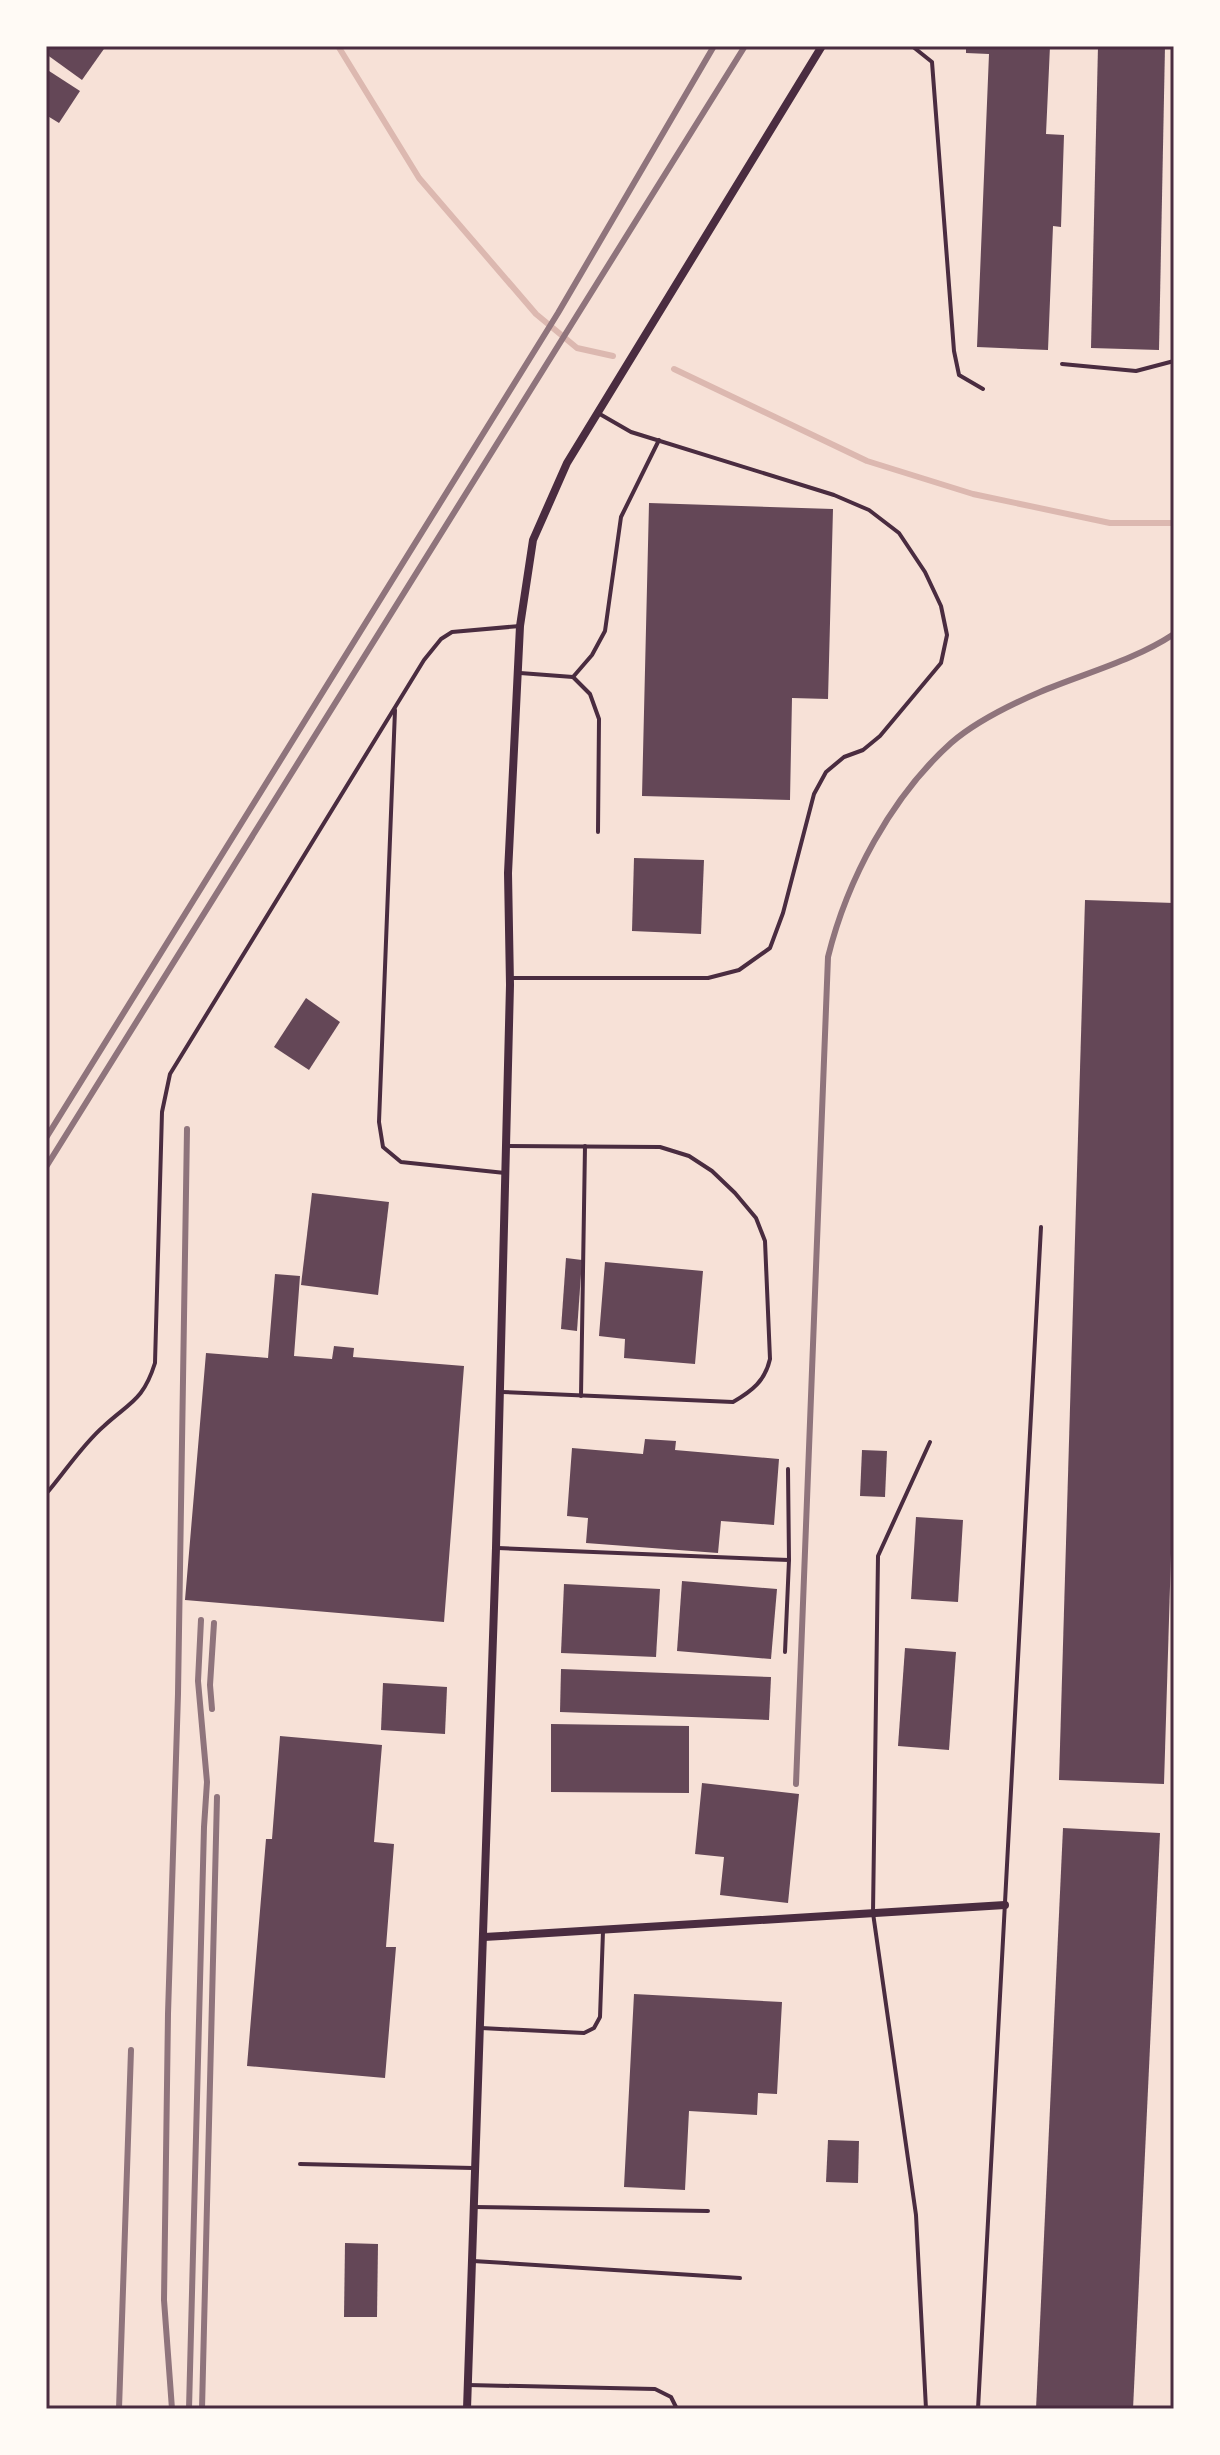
<svg xmlns="http://www.w3.org/2000/svg" width="1220" height="2455" font-family="'Golos Text',sans-serif">
<style>
.lines{fill:none;stroke-linecap:round;stroke-linejoin:round}
.stream{stroke:#dcb8b0;stroke-width:6}
.building{fill:#644757}
.service{stroke:#4a2c40;stroke-width:4}
.minor{stroke:#4a2c40;stroke-width:8}
.rail{stroke:#8f747c;stroke-width:6}
.neatline{fill:none;stroke:#4a2c40;stroke-width:3}
</style>
<rect width="100%" height="100%" fill="#f7e1d7"/>
<g class="lines">
<g class="stream">
<path d="M338 46 419 178 536 314 577 348 613 356"/>
<path d="M674 369 867 461 973 494 1110 523H1174"/>
</g>
</g>
<g class="building">
<path d="M46 46H106L82 80 46 54Z"/>
<path d="M966 46H1050L1046 134 1064 135 1061 227 1053 226 1048 350 977 347 989 54 966 53Z"/>
<path d="M1098 46H1165L1159 350 1091 348Z"/>
<path d="M46 69 80 91 59 123 46 115Z"/>
<path d="M649 503 833 509 828 699 792 698 790 800 642 796Z"/>
<path d="M634 858 704 860 701 934 632 931Z"/>
<path d="M1085 900 1174 903V1455L1164 1784 1059 1780Z"/>
<path d="M306 998 340 1022 309 1070 274 1047Z"/>
<path d="M312 1193 389 1202 378 1295 301 1285Z"/>
<path d="M566 1258 582 1260 577 1331 561 1329Z"/>
<path d="M605 1262 703 1271 695 1364 624 1358 625 1339 599 1336Z"/>
<path d="M275 1274 300 1276 294 1356 332 1359 334 1346 354 1348 353 1357 464 1366 444 1622 185 1600 206 1353 268 1358Z"/>
<path d="M645 1439 676 1441 675 1450 779 1459 774 1525 721 1521 718 1553 586 1543 588 1518 567 1516 572 1448 643 1454Z"/>
<path d="M862 1450 887 1451 885 1497 860 1496Z"/>
<path d="M916 1517 963 1520 958 1602 911 1599Z"/>
<path d="M682 1581 777 1589 771 1659 677 1651Z"/>
<path d="M564 1584 660 1589 656 1657 561 1653Z"/>
<path d="M905 1648 956 1652 949 1750 898 1746Z"/>
<path d="M561 1669 771 1677 769 1720 560 1712Z"/>
<path d="M383 1683 447 1687 445 1734 381 1730Z"/>
<path d="M551 1724 689 1726V1793L551 1792Z"/>
<path d="M280 1736 382 1745 374 1842 394 1844 386 1947H396L385 2078 247 2066 266 1839H272Z"/>
<path d="M702 1783 799 1794 788 1903 720 1895 724 1857 695 1854Z"/>
<path d="M1063 1828 1160 1833 1133 2409H1036Z"/>
<path d="M634 1994 782 2002 777 2094 758 2093 757 2115 689 2111 685 2190 624 2187Z"/>
<path d="M828 2140 859 2141 858 2183 826 2182Z"/>
<path d="M345 2243 378 2244 377 2317H344Z"/>
</g>
<g class="lines">
<g class="service">
<path d="M912 46 932 62 954 351 959 375 983 389"/>
<path d="M1062 364 1136 371 1174 361"/>
<path d="M520 673 573 677 592 655 605 631 621 517 659 440"/>
<path d="M573 677 590 694 599 719 598 832"/>
<path d="M395 710 379 1122 383 1147 401 1162 505 1173"/>
<path d="M512 978H708L739 970 770 948 783 913 814 794 826 772 844 757 863 750 880 736 941 663 947 635 941 606 925 572 899 533 869 510 834 495 631 432 598 413"/>
<path d="M502 1392 733 1402C752 1391 765 1381 770 1359L765 1241 756 1218 735 1193 712 1171 689 1156 660 1147 506 1146"/>
<path d="M581 1396 585 1146"/>
<path d="M788 1469 789 1560"/>
<path d="M46 1494C65 1472 82 1445 104 1426 130 1402 143 1401 155 1363L162 1112 170 1074 424 660 441 639 452 632 520 626"/>
<path d="M498 1548 789 1560 785 1652"/>
<path d="M481 2028 584 2033 594 2028 600 2017 603 1931"/>
<path d="M300 2164 473 2168"/>
<path d="M475 2207 708 2211"/>
<path d="M473 2261 740 2278"/>
<path d="M468 2385 655 2389 671 2397 677 2409"/>
<path d="M926 2409 916 2215 873 1913 878 1556 930 1442"/>
<path d="M978 2409 1041 1227"/>
</g>
<g class="minor">
<path d="M484 1937 1005 1905"/>
<path d="M467 2409 496 1548 510 985 508 873 520 626 533 540 567 463 822 46"/>
</g>
<g class="rail">
<path d="M46 1138 558 313 714 46"/>
<path d="M46 1167 745 46"/>
<path d="M212 1709 210 1685 214 1623"/>
<path d="M796 1784 828 957C847 880 891 797 951 743 974 723 1012 704 1040 692 1085 673 1133 661 1174 634"/>
<path d="M119 2409 131 2050"/>
<path d="M172 2409 164 2300 168 2014 178 1694 187 1129"/>
<path d="M189 2409 204 1827 207 1782 198 1681 201 1620"/>
<path d="M202 2409 217 1797"/>
</g>
</g>
<rect width="1220" height="2455" fill="none" stroke="#fffaf5" stroke-width="96"/>
<rect x="48" y="48" width="1124" height="2359" class="neatline"/>
</svg>
